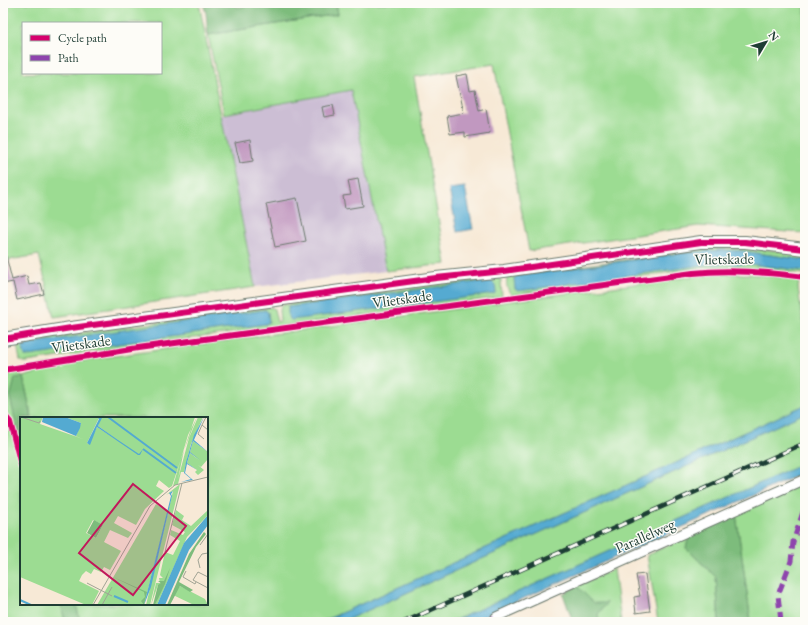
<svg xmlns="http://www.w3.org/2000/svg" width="808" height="625" font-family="'EB Garamond',serif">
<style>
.industrial{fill:#ccbed4}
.green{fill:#9cdc92;stroke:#5e8c63;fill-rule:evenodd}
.forest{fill:#7dbc7c;stroke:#4e7c58}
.water{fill:#54aad1;stroke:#3a7482}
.building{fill:#c198c0}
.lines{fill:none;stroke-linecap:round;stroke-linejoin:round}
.minor-casing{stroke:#6b796d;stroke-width:11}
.tertiary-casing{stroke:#6b796d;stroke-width:14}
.minor{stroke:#fff;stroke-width:9}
.tertiary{stroke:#fff;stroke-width:12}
.rail-casing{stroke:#1f3d34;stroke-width:4.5}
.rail{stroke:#fdfcf7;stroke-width:3;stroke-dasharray:9;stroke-linecap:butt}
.quiet{stroke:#8e44ad;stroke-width:5;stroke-dasharray:10 5;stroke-linecap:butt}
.cycleway-casing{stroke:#fdfcf7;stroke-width:8}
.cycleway{stroke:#d6006c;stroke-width:6}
.labels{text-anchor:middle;stroke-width:3;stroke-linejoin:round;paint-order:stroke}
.street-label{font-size:15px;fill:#1f3d34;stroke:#fdfcf7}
.inset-river{fill:none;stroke:#54aad1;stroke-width:2}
.inset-road{fill:none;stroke:#a1a495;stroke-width:1}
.view{fill:#c2185b;fill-opacity:0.15;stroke:#c2185b;stroke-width:2}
.inset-edge{fill:none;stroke:#1f3d34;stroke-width:2}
</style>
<rect width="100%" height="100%" fill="#fdfcf7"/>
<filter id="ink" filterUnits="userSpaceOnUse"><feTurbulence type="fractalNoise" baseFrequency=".025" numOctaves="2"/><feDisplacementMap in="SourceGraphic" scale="8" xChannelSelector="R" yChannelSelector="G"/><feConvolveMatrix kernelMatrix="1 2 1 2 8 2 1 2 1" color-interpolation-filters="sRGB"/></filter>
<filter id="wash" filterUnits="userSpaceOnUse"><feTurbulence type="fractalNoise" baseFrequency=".012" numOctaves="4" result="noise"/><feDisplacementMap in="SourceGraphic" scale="16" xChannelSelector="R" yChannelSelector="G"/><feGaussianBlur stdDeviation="0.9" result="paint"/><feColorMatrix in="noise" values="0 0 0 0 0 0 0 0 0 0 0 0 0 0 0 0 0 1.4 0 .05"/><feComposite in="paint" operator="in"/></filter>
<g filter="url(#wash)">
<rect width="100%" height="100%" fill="#f7e9d6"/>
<path class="industrial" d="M351 90 386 271 255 287 221 115Z"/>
<g class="green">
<path d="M3 3H199L255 287 54 317 39 255 3 261ZM23 23H161V73H23Z"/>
<path d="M336 3H805V233L698 226 529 251 494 64 414 77 446 264 386 271 351 90 224 114 208 35 338 14Z"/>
<path d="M708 248H749L805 254V260L742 251 722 250 683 253 516 276 725 263 749 264 805 271V274C769 270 735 266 698 268L512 295C507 291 505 282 508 276Z"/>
<path d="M721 273 762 275 796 279 799 283 798 287 805 339V405L321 622H80L76 604H207V418H32L23 377 52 368 29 370V368L656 281Z"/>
<path d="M497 277 501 280 502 297 103 350 27 362H23L20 360 17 345 22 341 271 307 274 309 277 322 280 321 279 310 282 305ZM490 281 495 285 288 307ZM265 310 268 312 269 322 266 324 25 356Z"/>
<path d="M20 371 31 418H21V604H75L79 622H3V373Z"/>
<path d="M805 413V463L451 622H342Z"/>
<path d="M805 483V622H751L736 514Z"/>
<path d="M689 536 686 548 716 577 719 622H658L647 555Z"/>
<path d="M614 569 621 622H599L594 603 577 586Z"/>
</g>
<g class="forest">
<path d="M203 3H235L237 7 246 6 247 3H336L338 14 208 35 206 13Z"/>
<path d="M23 377 32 418H21V444L10 398 15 378Z"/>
<path d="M736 514 751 622H719L716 577 686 548 689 536Z"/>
<path d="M577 586 594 603H607L598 614 599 622H573L563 594Z"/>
<path d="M61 604H76L80 622H65Z"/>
</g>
<g class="water">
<path d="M465 187 473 229 457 232 449 189Z"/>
<path d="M722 250 742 251 805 260V271L749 264H710L518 291 515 289 514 278 516 276 683 253Z"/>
<path d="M491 280 495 285 496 292 494 294 291 320 288 317V307Z"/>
<path d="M265 310 268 312 269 322 266 324 28 356H25L22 346 25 344Z"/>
<path d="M805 405V413L342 622H321Z"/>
<path d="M805 463V472L471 622H451Z"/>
</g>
<g id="blocks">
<g class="building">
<path d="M467 74 470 91 475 90 479 111 486 109 490 133 465 137V132L450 134 447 116 464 113 456 76Z"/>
<path d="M333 105 335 115 324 117 322 107Z"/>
<path d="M250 140 253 161 240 163 235 143Z"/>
<path d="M358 179 363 206 345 209 343 196 351 195 348 181Z"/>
<path d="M297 198 306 241 275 247 266 204Z"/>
<path d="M3 256H6L12 280 27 276 29 285 41 283 44 294 17 300 13 282 3 284Z"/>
<path d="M645 574 650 611 636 613 634 597 640 596 636 575Z"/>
</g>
</g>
</g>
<g filter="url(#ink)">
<use href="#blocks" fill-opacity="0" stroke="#6b796d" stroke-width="1"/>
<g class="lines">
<defs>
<path id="minor" d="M496 617 805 479"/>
<path id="tertiary" d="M3 339 71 328 436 278 504 271 701 242H745L805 249"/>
</defs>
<use href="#minor" class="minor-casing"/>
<use href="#tertiary" class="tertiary-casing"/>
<use href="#minor" class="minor"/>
<use href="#tertiary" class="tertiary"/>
<defs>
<path id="rail" d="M404 622 805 443"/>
</defs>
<use href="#rail" class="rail-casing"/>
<use href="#rail" class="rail"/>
<g class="quiet">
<path d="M803 480 805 486"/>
<path d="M485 622 496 617"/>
<path d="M781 622 778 595 791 561 793 542 805 506"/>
</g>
<defs>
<g id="cycleway">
<path d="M3 339 71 328 436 278 504 271 701 242H745L805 249"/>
<path d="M3 370 138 348 693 273C731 269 767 272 805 277"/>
<path d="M3 414 10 422 21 465"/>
</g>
</defs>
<use href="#cycleway" class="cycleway-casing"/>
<use href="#cycleway" class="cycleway"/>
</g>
</g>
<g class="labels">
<g class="street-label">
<text transform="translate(724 259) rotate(-1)" y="5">Vlietskade</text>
<text transform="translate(402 299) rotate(-8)" y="5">Vlietskade</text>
<text transform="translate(81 344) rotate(-8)" y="5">Vlietskade</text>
<text transform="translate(645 536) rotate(-24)" y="5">Parallelweg</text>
</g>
</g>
<g transform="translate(20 417)">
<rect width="188" height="188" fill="#f7e9d6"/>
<path d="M0 0H23L20 7 63 22 50 17 56 19 61 6 45 0 79 1 67 26 69 27 77 10 97 23 78 9 81 0H175L152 69 149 71 139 63 136 69 144 74 125 92 116 108 98 99 94 106 112 116 108 121 90 113 84 125 101 134 90 153 84 150 81 155 74 152 71 157 66 154 62 158 59 164 79 174 72 188H66L0 160ZM73 103 83 108 76 121 66 116ZM177 0 164 33 158 62 169 21 178 0H183L171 27 164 55H161L158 67 153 69 168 18ZM173 24 188 35V42L181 50 178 48 184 53 178 58 175 55 177 53 167 46 170 36 179 43 170 35ZM160 67 130 188H126L153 74 146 78ZM136 87 148 94 124 188H77ZM156 93 164 99 162 103 171 109 188 93V98L167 120 137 188H135L143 168H138L131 188 136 166H140L139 161H143L140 158 145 135 153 138 160 124 150 118 151 113 163 118 165 115 152 108ZM160 169 185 182 188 188H174L153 178Z" fill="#9cdc92" fill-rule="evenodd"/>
<path d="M74 103 83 108 76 121 67 116ZM184 115 186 117 176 130 159 165 173 173 170 175 160 169 150 188H147L169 137ZM150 151 145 167 135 188H133L138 168 141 166 138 164H144ZM93 160 127 175 124 188 121 184 125 180 124 175Z" fill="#7dbc7c"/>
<path d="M23 0H45L61 6 60 11 56 19 22 5ZM77 0 82 1 78 9 98 23 119 37 123 32 120 38H118L77 10 70 28 67 26 79 2ZM184 0 174 23 188 35 173 24 170 35 180 43 170 36 167 46 177 53 167 47 165 56 173 63 161 65 171 62 164 56 166 45 174 18ZM153 74 151 77 152 79 131 170 124 188 151 79 149 76ZM188 98V108L169 133 145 188H137L164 126Z" fill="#54aad1"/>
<path class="inset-river" d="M88 0 157 51M123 32 156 56M94 179 108 185M0 183 11 188"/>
<path class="inset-road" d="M1 0 19 6 20 4M186 0 182 8 188 13M182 8 178 17 184 22M180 128 188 117M145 135 162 66M180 151 178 143 182 137 188 136M166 154 163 160 175 167 176 165M188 160 178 155 173 163 188 171M67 166 92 179M73 188 130 89 155 68 188 60M82 188 92 170"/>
<path class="view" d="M113 67 166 109 113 178 59 136Z"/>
<rect width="188" height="188" class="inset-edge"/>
</g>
<rect width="808" height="625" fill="none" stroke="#fdfcf7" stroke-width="16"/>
<rect x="22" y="22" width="140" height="52" fill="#fdfcf7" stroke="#a4b0a9"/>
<rect x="30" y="35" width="20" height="6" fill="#d6006c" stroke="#a4b0a9"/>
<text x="58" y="42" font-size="12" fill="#1f3d34">Cycle path</text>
<rect x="30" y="55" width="20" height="6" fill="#8e44ad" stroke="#a4b0a9"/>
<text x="58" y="62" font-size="12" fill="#1f3d34">Path</text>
<g transform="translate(766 42) rotate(52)" stroke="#fdfcf7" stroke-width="3" paint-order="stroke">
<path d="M0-3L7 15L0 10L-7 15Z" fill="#1f3d34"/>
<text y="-6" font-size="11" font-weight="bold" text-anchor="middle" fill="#1f3d34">N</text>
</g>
</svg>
